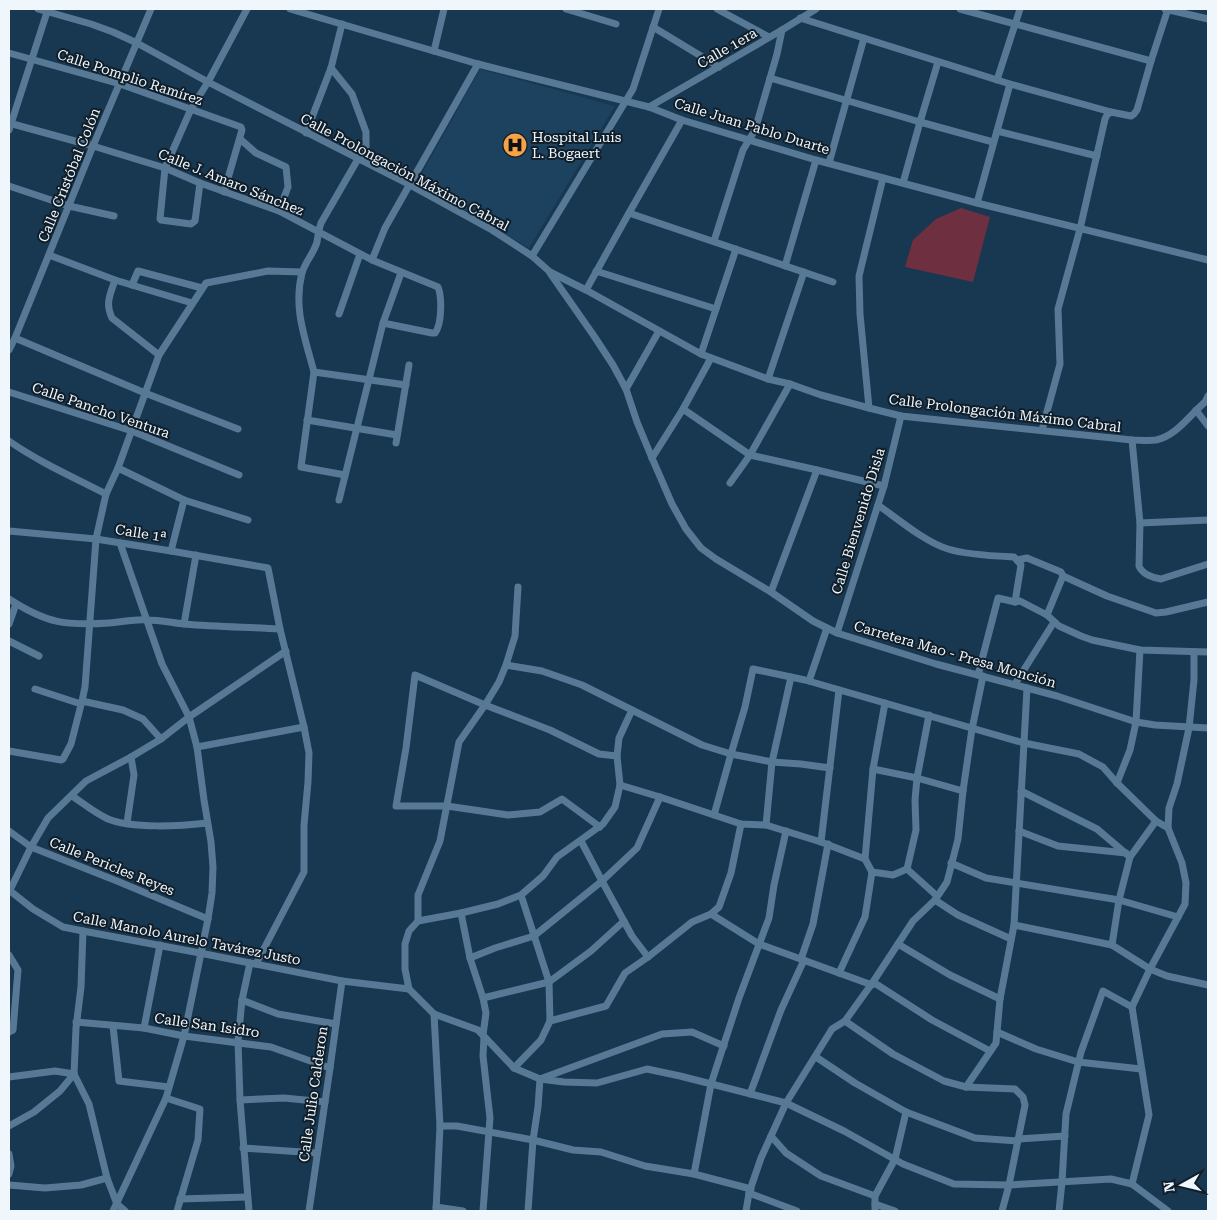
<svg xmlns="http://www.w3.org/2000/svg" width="1217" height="1220" font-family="'Roboto Serif',serif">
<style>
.built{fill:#1c4260}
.green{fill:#6e2f41}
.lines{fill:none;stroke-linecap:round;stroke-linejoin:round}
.minor{stroke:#587995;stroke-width:7}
.labels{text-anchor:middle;stroke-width:4;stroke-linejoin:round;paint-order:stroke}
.street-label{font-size:14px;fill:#eff6fc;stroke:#101e29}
.poi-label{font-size:14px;fill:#eff6fc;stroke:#101e29;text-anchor:start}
</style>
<rect width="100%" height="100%" fill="#183750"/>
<path class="built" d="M480 69 615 106 529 248 416 184Z"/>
<path class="green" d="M961 208 990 217 973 282 905 267 913 240 936 219Z"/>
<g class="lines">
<g class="minor">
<path d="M38 9 91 24 113 32 137 43 208 82 410 185 492 230 532 256 550 272 586 290 701 354 768 379 790 384 821 395 869 408 901 416 1132 440C1140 440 1148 441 1156 440 1176 436 1190 415 1205 402L1208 396"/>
<path d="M290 9 478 64 649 107 682 120 816 160 977 203 1208 260"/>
<path d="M566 9 616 24"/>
<path d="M717 9 769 37"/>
<path d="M960 9 1151 61"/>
<path d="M1165 9 1208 19"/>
<path d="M800 18 1010 84 1111 112"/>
<path d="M653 27 719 67"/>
<path d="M434 51 444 9"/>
<path d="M9 53 120 84 241 127 242 130 224 192"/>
<path d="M331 68 352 94 366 132V150L358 159 321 223C319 229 318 235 317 242 314 253 305 262 302 273 293 308 305 338 314 372L406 385"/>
<path d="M770 78 920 122 938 62"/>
<path d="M997 80 1020 9"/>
<path d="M649 107 782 30 816 9"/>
<path d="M9 123 93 146 165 168 200 183 279 211 372 260 438 287C442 297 442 324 435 333H432L383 323"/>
<path d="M9 130 48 9"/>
<path d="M997 131 1097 156"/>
<path d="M306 133 331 68 342 24"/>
<path d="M240 139 256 153 286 167 288 187 279 211"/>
<path d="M829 163 864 38"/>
<path d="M200 183 195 221 191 224 161 220 160 219 165 168 191 109 208 82 247 9"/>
<path d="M903 183 920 122 993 142"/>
<path d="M9 186 69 206 114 216"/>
<path d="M977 203 1010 84"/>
<path d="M629 213 833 282"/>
<path d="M714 241 743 150 755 130 777 54 782 30"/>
<path d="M49 255 115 280 192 303"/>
<path d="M532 256 633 89 659 9"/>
<path d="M372 260 385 228 478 64"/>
<path d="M785 266 816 160"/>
<path d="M596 271 716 309"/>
<path d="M550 273 594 336 613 365 626 389 637 422 652 458 672 504 686 529 701 548 716 559 771 592 813 621 837 633 936 664 1057 696 1136 722 1155 725 1208 728"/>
<path d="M115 280C110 295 105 303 112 318L159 355"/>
<path d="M132 285 138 271 202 288"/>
<path d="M586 290 629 213 682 120"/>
<path d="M339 314 360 254"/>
<path d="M15 338 145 393 238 429"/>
<path d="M9 350 15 338 93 146 151 9"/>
<path d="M701 354 736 249"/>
<path d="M314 372 301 467 345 475"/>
<path d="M768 379 804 272"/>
<path d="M626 389 659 331"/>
<path d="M9 392 132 431 239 475"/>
<path d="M869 408 860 314 859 276 883 178"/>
<path d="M683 409 750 455 817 470 884 486"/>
<path d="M1196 410 1208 426"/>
<path d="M307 420 397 435"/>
<path d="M1042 430 1060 364 1058 309 1080 229 1105 119 1107 115 1111 112 1131 116 1134 114 1137 110 1151 61 1168 9"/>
<path d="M1132 440 1140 523 1139 566C1142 574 1153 578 1161 579L1208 564"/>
<path d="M9 441C39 462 73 477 106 494"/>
<path d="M396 443 409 365"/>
<path d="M652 458 683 409 711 358"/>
<path d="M118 468 184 500 248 520"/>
<path d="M730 483 750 455 790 384"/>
<path d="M339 500 383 323 401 273"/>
<path d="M878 505C898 519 925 542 948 549 967 555 994 556 1014 557L1017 560 1021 565 1015 602"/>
<path d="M1140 523 1208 520"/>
<path d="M9 531 96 539 171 551 268 568 280 629 304 727 309 753 308 782 304 825V872L256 964"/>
<path d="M171 551 184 500"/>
<path d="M1017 560 1027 558 1061 572 1063 576 1047 615"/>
<path d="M1063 576 1107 596 1156 613 1166 612 1208 602"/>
<path d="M771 592 817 470"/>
<path d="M9 599C46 623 65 626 109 623 122 622 135 619 147 620 160 620 173 623 185 624 217 627 248 627 280 629"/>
<path d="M9 624 16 604"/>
<path d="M184 624 196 555"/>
<path d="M837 633 884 486 901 416"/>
<path d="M9 641 39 656"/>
<path d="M506 665 542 671 582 685 702 745 731 754 772 762 801 764 830 768"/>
<path d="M978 675 998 598 1015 602 1020 601 1047 615 1059 626 1081 636 1092 640 1140 650 1208 652"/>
<path d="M809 681 827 628"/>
<path d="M1015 684 1054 622"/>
<path d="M35 689 81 704"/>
<path d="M82 701 123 710 143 719 161 739"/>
<path d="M632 710 619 738 617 756 620 785 615 807 603 824 557 857 543 876 521 895 498 904 461 913 418 921 409 931 405 944V969L409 989 434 1014 478 1030 514 1068 540 1079 564 1082 597 1083 647 1069 680 1076 786 1103 844 1131 903 1164 954 1184 1009 1185 1111 1179 1132 1184 1168 1211"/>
<path d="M929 715 917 778 915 800 916 830 907 869 937 896"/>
<path d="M197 747 304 727"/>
<path d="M9 751 61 760 63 759 71 744 82 701 85 687 96 539 106 494 118 468 159 355 206 283 268 271 302 272"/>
<path d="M873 769 917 778 963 791"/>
<path d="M1117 783 1130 750 1136 722 1140 650"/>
<path d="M620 785 660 797 741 824 766 825 821 842 865 859"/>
<path d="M1021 791 1097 829 1130 857"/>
<path d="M72 796C83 803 95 813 108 819 132 829 181 826 207 823"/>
<path d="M714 815 731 754 745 707 753 669 805 680 1024 743 1079 754 1103 767 1117 783 1156 821 1168 828"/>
<path d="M127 823 134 775 131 757"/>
<path d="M766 825 772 762 791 677"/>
<path d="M600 827 562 799 540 812 508 815 447 806H396L406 748 415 675 485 705 550 730 599 754 617 756"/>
<path d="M9 831 31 847 117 881 208 919"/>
<path d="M1019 831 1058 846 1126 853"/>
<path d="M581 841 602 881 632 936 648 957"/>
<path d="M821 842 839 690"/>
<path d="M951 863 986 878 1119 900 1178 917"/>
<path d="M872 872 893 875 907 869"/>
<path d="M9 890 33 909 63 927 83 931 200 953 250 963 342 981 409 989"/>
<path d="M10 890 31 847 48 818 86 781 131 757 161 739 189 717 286 651"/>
<path d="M935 900 958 915 1011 939"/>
<path d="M461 913 470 958 483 998 486 1013 483 1035"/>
<path d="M711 914 759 944 872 985"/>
<path d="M418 921V895L440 841 459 742 485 705 499 682 506 665 515 636 518 587"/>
<path d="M1014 925 1112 945 1150 969 1167 976 1208 985"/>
<path d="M83 931 81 987 76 1028 74 1074 89 1104 107 1178 117 1204 125 1211"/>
<path d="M898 944 950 975 1000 999"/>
<path d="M1112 945 1119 900 1130 857 1156 821"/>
<path d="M9 955 18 970 13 1030 9 1032"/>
<path d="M470 958 495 948 534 936 602 881 637 848 660 797"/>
<path d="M801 959 813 924 828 844"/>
<path d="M839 973 865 917 872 872 865 859 873 769 885 703"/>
<path d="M873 982 932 1020 990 1051"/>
<path d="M483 998 549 982 591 951 624 921"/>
<path d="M242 1000 278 1014 336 1024"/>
<path d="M434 1014 440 1126 436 1211"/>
<path d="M550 1021 606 1006 625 973 648 957 692 922 711 914 719 907 731 873 741 824"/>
<path d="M845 1021 893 1054 944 1081 966 1087 1015 1089 1023 1097 1025 1105 1009 1185 1002 1211"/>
<path d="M76 1022 144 1028 184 1036 271 1047 330 1068"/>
<path d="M113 1026 119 1081 169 1087"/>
<path d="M144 1028 160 945"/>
<path d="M997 1032 1036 1049 1078 1062 1141 1069"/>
<path d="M816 1057 855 1083 906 1112 975 1138 1018 1141"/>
<path d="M514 1068 541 1040 550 1021 549 982 521 895"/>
<path d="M9 1077 55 1071 74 1074"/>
<path d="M966 1087 996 1043 1000 999 1014 925 1027 688"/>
<path d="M750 1094 781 1010 804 960"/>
<path d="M166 1098 200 1109 198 1140 177 1211"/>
<path d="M240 1100 284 1098 325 1102"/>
<path d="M9 1126 34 1112 60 1091 74 1074"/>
<path d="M440 1126H457L533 1140 573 1150 601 1152 645 1166 694 1174 751 1189"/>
<path d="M771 1136 786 1153 821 1176 875 1196"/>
<path d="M1018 1139 1065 1136"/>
<path d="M243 1148 317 1153"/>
<path d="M9 1154 11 1166 9 1174"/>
<path d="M694 1174 711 1084 739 998 769 918 774 885 786 831"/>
<path d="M1132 1184 1149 1115 1132 1007 1150 969 1185 904 1186 883 1182 863 1168 828 1169 808 1177 784 1189 728 1194 680V652"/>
<path d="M9 1185 45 1188 81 1185 107 1178"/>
<path d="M749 1193 797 1211"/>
<path d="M180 1199 247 1197"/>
<path d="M875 1204 895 1211"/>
<path d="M436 1207 463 1211"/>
<path d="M113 1211 166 1098 184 1036 208 919 212 893 213 867 211 842 204 800 197 747 189 717 162 664 120 543"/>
<path d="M249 1211 240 1100 238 1041 242 1000 250 963"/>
<path d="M309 1211 330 1068 342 981"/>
<path d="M483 1211 490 1118 483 1056 484 1037"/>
<path d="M528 1211 533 1140 538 1107 540 1079 662 1034 692 1032 724 1046"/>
<path d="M746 1211 749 1193 761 1158 786 1103 832 1029 845 1021 873 982 913 921 935 900 947 882 958 839 963 791 972 729 983 676"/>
<path d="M875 1211V1196L895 1159 906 1112"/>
<path d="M1059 1211 1062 1182 1066 1114 1081 1052 1103 991 1132 1007"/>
</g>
</g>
<defs>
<symbol id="hospital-disc" viewBox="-11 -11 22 22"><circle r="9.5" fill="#f6a247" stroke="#101e29"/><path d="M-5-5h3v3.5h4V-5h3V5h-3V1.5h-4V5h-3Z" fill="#111"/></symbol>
</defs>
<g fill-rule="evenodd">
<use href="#hospital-disc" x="501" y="131" width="28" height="28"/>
</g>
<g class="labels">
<g class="street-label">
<text transform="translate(727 48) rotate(-30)" y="5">Calle 1era</text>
<text transform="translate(130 77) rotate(18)" y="5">Calle Pomplio Ramírez</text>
<text transform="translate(752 126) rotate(17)" y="5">Calle Juan Pablo Duarte</text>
<text transform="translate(405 172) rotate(28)" y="5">Calle Prolongación Máximo Cabral</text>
<text transform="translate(69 175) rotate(-68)" y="5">Calle Cristóbal Colón</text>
<text transform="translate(231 182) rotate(22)" y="5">Calle J. Amaro Sánchez</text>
<text transform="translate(101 410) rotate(19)" y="5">Calle Pancho Ventura</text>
<text transform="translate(1005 413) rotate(7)" y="5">Calle Prolongación Máximo Cabral</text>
<text transform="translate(858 521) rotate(-73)" y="5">Calle Bienvenido Disla</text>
<text transform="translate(141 533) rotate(9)" y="5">Calle 1ª</text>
<text transform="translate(955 654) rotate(16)" y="5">Carretera Mao - Presa Monción</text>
<text transform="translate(112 866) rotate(22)" y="5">Calle Pericles Reyes</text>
<text transform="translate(187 938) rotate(11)" y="5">Calle Manolo Aurelo Tavárez Justo</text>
<text transform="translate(207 1025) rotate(8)" y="5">Calle San Isidro</text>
<text transform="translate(313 1094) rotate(-82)" y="5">Calle Julio Calderon</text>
</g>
<g class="poi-label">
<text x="532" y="142">Hospital Luis<tspan x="532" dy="16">L. Bogaert</tspan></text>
</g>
</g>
<rect width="1217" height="1220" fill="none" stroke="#eff6fc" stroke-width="20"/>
<g transform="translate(1182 1185) rotate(262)" stroke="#101e29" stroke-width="4" paint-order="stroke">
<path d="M0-4L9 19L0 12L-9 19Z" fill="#eff6fc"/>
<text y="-8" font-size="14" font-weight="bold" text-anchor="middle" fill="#eff6fc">N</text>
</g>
</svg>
